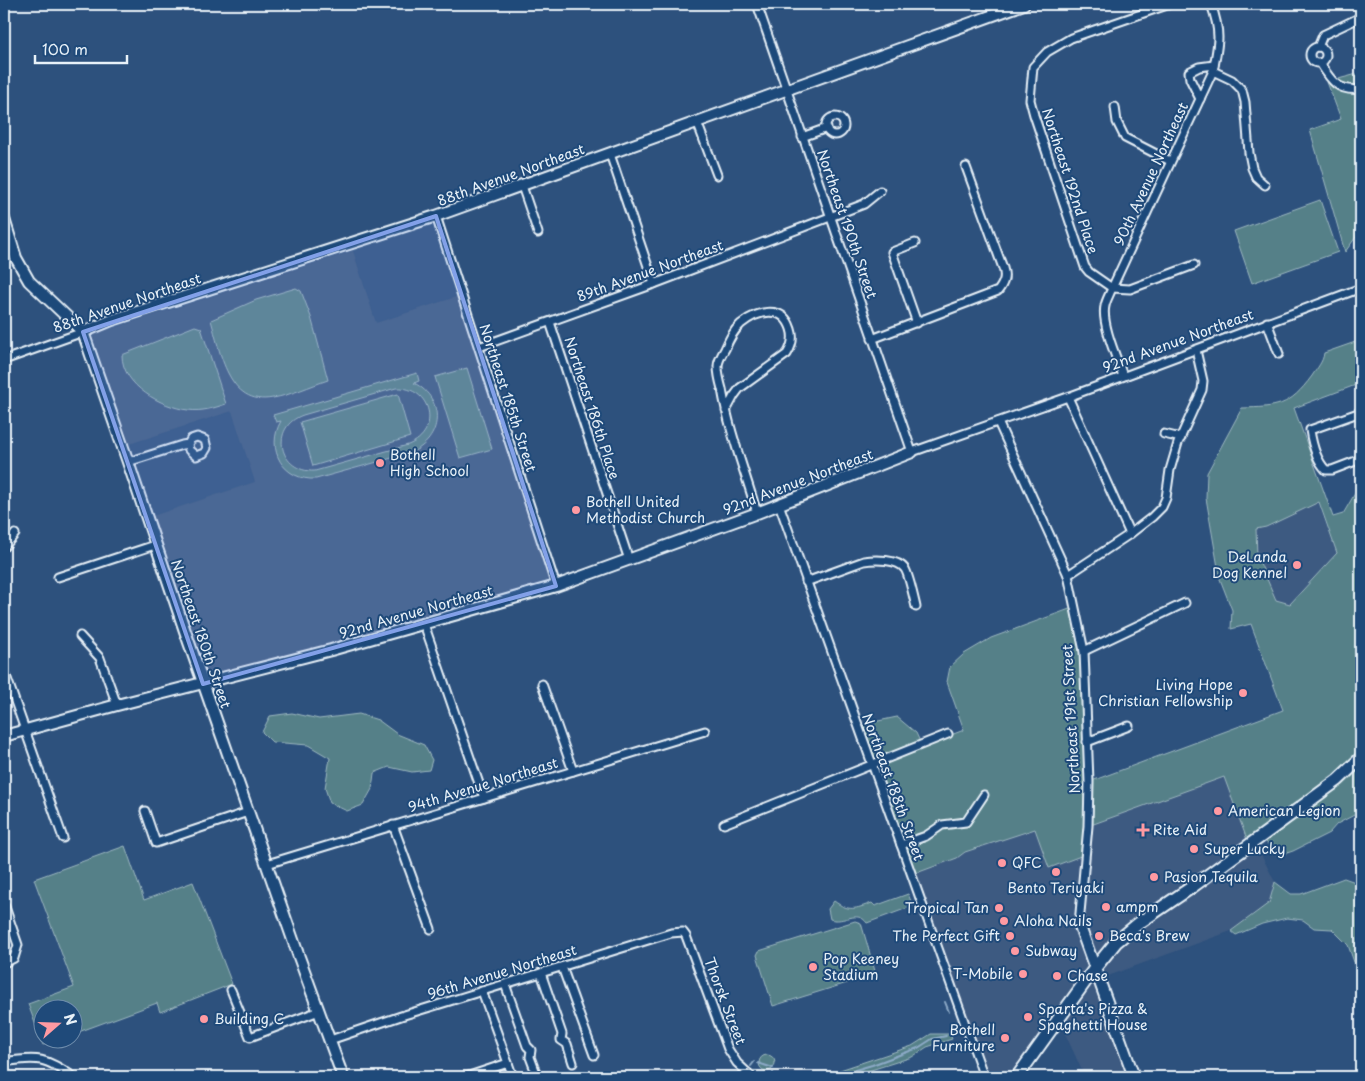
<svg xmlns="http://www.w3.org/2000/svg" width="1365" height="1081" font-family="'Playpen Sans',sans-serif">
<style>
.built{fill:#3e5a81}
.green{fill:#548088;stroke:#9eb8c0;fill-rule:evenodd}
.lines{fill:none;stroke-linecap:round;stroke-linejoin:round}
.stream{stroke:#8daac7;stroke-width:2}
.street-casing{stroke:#e8f1f8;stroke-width:11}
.secondary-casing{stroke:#e8f1f8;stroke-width:14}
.primary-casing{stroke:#e8f1f8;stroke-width:15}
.street{stroke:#1f4a7a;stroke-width:7}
.secondary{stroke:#1f4a7a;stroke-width:10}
.primary{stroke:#1f4a7a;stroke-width:11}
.marked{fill:#82a0e8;fill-opacity:0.2;stroke:#82a0e8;stroke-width:4;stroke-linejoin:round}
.poi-dot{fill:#ff9aa2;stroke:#1f4a7a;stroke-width:2}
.labels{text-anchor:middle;stroke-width:4;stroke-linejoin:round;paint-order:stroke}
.street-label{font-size:14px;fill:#e8f1f8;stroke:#1f4a7a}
.poi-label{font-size:14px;fill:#e8f1f8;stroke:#1f4a7a;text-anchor:start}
</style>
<rect width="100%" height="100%" fill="#2d517d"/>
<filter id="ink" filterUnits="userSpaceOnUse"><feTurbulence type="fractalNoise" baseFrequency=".02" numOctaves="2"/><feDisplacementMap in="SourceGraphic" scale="10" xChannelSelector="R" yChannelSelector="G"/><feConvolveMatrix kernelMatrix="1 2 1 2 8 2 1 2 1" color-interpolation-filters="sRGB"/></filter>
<g filter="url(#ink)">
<g class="built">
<path d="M353 251 376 323 459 296 550 580 260 663 208 675 153 516 255 482 232 411 129 444 92 335Z"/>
<path d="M1318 503 1337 553 1290 604 1276 600 1257 556 1256 529 1262 524Z"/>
<path d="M1225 776 1249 844 1254 841 1275 882 1269 903 1231 931 1097 980 1133 1077H1085L1058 1018 1017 1077H983L911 875 957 858 965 852 1035 829 1050 868 1088 826Z"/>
</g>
<g class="green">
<path d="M1361 73V230L1345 252 1310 130 1341 119 1327 82Z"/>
<path d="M1320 200 1338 252 1252 283 1234 231Z"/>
<path d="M296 288 301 291 311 317 328 380C310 386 291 395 273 398 228 407 220 351 211 320L256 300Z"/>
<path d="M195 326 201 328 226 404C214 408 202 412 188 410 162 407 122 386 122 355Z"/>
<path d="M1361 340V383L1294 408 1333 517 1343 514 1361 483V819L1358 813 1337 824 1329 833 1293 851 1278 856 1261 836 1249 845 1224 777 1088 826 1086 854 1049 868 1035 829 965 852 957 858 911 875 858 727 869 723 897 717 916 733 922 746 964 730 947 682 950 667 964 654 991 638 1075 607 1084 651 1089 782 1283 710 1251 624 1231 629 1232 610 1220 579 1206 498 1207 473 1242 408C1278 407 1289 407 1312 376 1317 368 1323 362 1324 353ZM1319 502 1337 553 1290 604 1276 600 1257 556 1256 529 1266 527Z"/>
<path d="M467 368 492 449 460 458 435 377Z"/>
<path d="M417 373 419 381 414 383C446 399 443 440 410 453L316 479C283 481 265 449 281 421L276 422 273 415ZM396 388C432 386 442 432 408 445L315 471C279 473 269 427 303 415Z"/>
<path d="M398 394 410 437 313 466 300 422Z"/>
<path d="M292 713 319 719 359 714 378 720 397 734 424 745 432 760 429 770 412 772 389 767 374 773 372 789 363 805 347 811 330 803 325 788 330 758 308 745 272 742 262 732 270 716Z"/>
<path d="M125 846 144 900 193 882 232 984 160 1012 157 1003 73 1034 72 1008H42V1038L60 1039 43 1045 28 1004 74 987 34 879Z"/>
<path d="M1344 878 1361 884V977L1355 979 1354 962 1348 945 1332 929 1314 928 1303 920 1287 918 1262 924 1236 935 1231 931 1269 903 1275 882 1291 894H1301Z"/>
<path d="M908 894 913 906 867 923C857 909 844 924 830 919L828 909 834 901C849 912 855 909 872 903L875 906Z"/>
<path d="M855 921 861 923 875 971 873 975 773 1006 757 955 759 951Z"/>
<path d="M931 1034H950L952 1039 927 1047 912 1057 849 1077H819L912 1046Z"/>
<circle cx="767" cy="1063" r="8"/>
</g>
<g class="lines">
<g class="stream">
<path d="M945 1002 949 1012"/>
<path d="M758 1063 773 1068"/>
<path d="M751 1066 754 1062"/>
<path d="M773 1073 775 1077"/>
<path d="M831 1077 872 1065 918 1048 932 1039 946 1036"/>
</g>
<defs>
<g id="street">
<path d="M757 4 912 452 1068 397 1361 288"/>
<path d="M1170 4 1071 38 1047 52 1033 67 1030 100 1034 115 1085 267 1089 272 1112 288 1130 289 1194 265"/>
<path d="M1211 4C1221 32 1219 42 1213 71L1232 80 1242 90 1245 102 1249 153 1252 168 1256 177 1265 185"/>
<circle cx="1318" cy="55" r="8"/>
<path d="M1318 47 1323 35 1361 17"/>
<path d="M1320 63C1331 81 1338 92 1361 89"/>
<path d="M1200 99 1190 79 1189 72 1199 67 1214 65"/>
<path d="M1115 107 1117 122 1125 138 1170 161"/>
<circle cx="835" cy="126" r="9"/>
<path d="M697 122 717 175"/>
<path d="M802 137 827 128"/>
<path d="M610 154 654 284"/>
<path d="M522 186 538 233"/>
<path d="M436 216 556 586"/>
<path d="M915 243 892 252 917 323"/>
<path d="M550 322 629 560"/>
<path d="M1267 322 1279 354"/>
<path d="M872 339 998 291C1004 283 1006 277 1003 268L966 167"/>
<path d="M479 347 654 284 864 204 880 191"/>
<path d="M4 360 83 332"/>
<path d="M1123 376C1117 359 1101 323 1105 306 1106 300 1110 294 1112 288L1213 71"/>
<path d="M1068 397 1130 534"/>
<path d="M726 411 734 396 740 388 787 354C792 346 794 338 791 329 783 304 757 311 741 324 733 331 729 340 725 349 722 354 718 361 718 366 718 374 720 382 722 389 729 431 745 472 757 513"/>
<path d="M1361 412 1310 430C1312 443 1317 461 1326 470H1332L1361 459"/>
<path d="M998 422 1068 575 1084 651 1089 782 1088 826 1079 924"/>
<path d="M1164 434 1181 438"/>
<path d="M128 462 182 445 188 444 191 439 197 437 205 440 207 448 204 453 196 456 189 450 188 444"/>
<path d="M779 504 984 1077"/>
<path d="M4 547 15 534"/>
<path d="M1068 575 1130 534 1152 517 1162 507 1166 498 1170 470 1178 443 1202 390 1203 381 1196 350"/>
<path d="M58 577 155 545"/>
<path d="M806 582 864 561C875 559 898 559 905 569 909 575 914 599 916 607"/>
<path d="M424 624 484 798"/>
<path d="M80 636 100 658 117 705"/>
<path d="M1084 651 1185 603"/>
<path d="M4 670 63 838"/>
<path d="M542 684 573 771"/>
<path d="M1087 742 1129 726"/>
<path d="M145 811 156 843 248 812"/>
<path d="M724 824 948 734"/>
<path d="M393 825 431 929"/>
<path d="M901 845 926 836 942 825 966 822 984 795"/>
<path d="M267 864 705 731"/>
<path d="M4 904 18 945 14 958 4 963"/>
<path d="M562 967 594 1055"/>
<path d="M541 973 562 1034 561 1040 567 1044 573 1063"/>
<path d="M505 984 527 1046 531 1050 530 1057 536 1073"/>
<path d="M231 990 250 1037 319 1011"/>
<path d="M482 991 513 1077"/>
<path d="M330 1040 401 1016 671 933 683 932 686 936 728 1049 737 1063 750 1075 748 1077"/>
<path d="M4 1062C39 1056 45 1058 74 1077"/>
<path d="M466 1077 508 1063"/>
</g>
<g id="secondary">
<path d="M4 219 16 258 29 281 83 332 128 462 185 631 299 957 343 1077"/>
<path d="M83 332 112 320 436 216 1024 4"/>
<path d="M4 736 117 705 331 650 556 586 757 513 912 452"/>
<path d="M1079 924 1134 1077"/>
</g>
<path id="primary" d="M1017 1077 1095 968 1116 942 1139 923 1192 887 1338 780 1361 758"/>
</defs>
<use href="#street" class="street-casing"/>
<use href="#secondary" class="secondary-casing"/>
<use href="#primary" class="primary-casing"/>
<use href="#street" class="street"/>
<use href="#secondary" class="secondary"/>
<use href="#primary" class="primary"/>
</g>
</g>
<path class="marked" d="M436 216 556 586 203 684 83 332Z"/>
<g class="poi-dot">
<circle cx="380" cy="463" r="5"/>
<circle cx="576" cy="510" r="5"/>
<circle cx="1297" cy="565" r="5"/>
<circle cx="1243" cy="693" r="5"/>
<circle cx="1218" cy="811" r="5"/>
<path d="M1140.5 822.5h5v5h5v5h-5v5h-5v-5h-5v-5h5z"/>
<circle cx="1194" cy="849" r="5"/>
<circle cx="1002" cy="863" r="5"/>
<circle cx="1056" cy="872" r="5"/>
<circle cx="1154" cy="877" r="5"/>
<circle cx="1106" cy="907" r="5"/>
<circle cx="999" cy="908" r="5"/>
<circle cx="1004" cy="921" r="5"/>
<circle cx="1010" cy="936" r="5"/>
<circle cx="1099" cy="936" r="5"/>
<circle cx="1015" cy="951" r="5"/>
<circle cx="813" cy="967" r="5"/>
<circle cx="1023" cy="974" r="5"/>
<circle cx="1057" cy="976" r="5"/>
<circle cx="1028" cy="1017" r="5"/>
<circle cx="204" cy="1019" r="5"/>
<circle cx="1005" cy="1038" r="5"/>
</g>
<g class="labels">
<g class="street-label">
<text transform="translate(1151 174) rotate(-65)" y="5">90th Avenue Northeast</text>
<text transform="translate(511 175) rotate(-20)" y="5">88th Avenue Northeast</text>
<text transform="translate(1070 181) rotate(72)" y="5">Northeast 192nd Place</text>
<text transform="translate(847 224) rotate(71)" y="5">Northeast 190th Street</text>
<text transform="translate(650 271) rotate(-20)" y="5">89th Avenue Northeast</text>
<text transform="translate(127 303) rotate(-19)" y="5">88th Avenue Northeast</text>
<text transform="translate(1178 341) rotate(-20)" y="5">92nd Avenue Northeast</text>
<text transform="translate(508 398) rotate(72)" y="5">Northeast 185th Street</text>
<text transform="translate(592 408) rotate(72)" y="5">Northeast 186th Place</text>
<text transform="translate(798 482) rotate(-21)" y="5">92nd Avenue Northeast</text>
<text transform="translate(416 612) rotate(-16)" y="5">92nd Avenue Northeast</text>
<text transform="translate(201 634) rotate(71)" y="5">Northeast 180th Street</text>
<text transform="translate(1071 719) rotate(-93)" y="5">Northeast 191st Street</text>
<text transform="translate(483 785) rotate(-17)" y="5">94th Avenue Northeast</text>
<text transform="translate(893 787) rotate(70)" y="5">Northeast 188th Street</text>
<text transform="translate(502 972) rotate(-17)" y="5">96th Avenue Northeast</text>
<text transform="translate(725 1001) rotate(69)" y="5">Thorsk Street</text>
</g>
<g class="poi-label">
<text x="390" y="460">Bothell<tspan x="390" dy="16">High School</tspan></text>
<text x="586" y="507">Bothell United<tspan x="586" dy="16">Methodist Church</tspan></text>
<text x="1287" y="562" text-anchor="end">DeLanda<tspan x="1287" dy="16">Dog Kennel</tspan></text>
<text x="1233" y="690" text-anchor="end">Living Hope<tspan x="1233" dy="16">Christian Fellowship</tspan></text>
<text x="1228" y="816">American Legion</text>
<text x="1153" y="835">Rite Aid</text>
<text x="1204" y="854">Super Lucky</text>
<text x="1012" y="868">QFC</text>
<text x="1164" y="882">Pasion Tequila</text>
<text x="1056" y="893" text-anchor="middle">Bento Teriyaki</text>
<text x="1116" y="912">ampm</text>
<text x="989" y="913" text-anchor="end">Tropical Tan</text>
<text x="1014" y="926">Aloha Nails</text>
<text x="1000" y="941" text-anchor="end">The Perfect Gift</text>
<text x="1109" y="941">Beca's Brew</text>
<text x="1025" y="956">Subway</text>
<text x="823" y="964">Pop Keeney<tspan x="823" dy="16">Stadium</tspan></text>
<text x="1013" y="979" text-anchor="end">T-Mobile</text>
<text x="1067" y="981">Chase</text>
<text x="1038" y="1014">Sparta's Pizza &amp;<tspan x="1038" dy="16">Spaghetti House</tspan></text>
<text x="214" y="1024">Building C</text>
<text x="995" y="1035" text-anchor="end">Bothell<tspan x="995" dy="16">Furniture</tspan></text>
</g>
</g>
<rect width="1365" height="1081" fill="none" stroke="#1f4a7a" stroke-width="20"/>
<rect x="10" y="10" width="1345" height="1061" fill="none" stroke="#e8f1f8" stroke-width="2" filter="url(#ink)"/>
<g transform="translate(58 1024) rotate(70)"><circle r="24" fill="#1f4a7a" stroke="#6f8dac"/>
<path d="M0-4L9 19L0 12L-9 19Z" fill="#ff9aa2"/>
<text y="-8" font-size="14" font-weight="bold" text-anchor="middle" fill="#e8f1f8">N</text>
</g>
<path d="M35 55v8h92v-8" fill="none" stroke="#e8f1f8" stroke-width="2.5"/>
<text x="42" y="55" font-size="15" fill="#e8f1f8" stroke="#1f4a7a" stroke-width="4" paint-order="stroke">100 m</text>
</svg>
